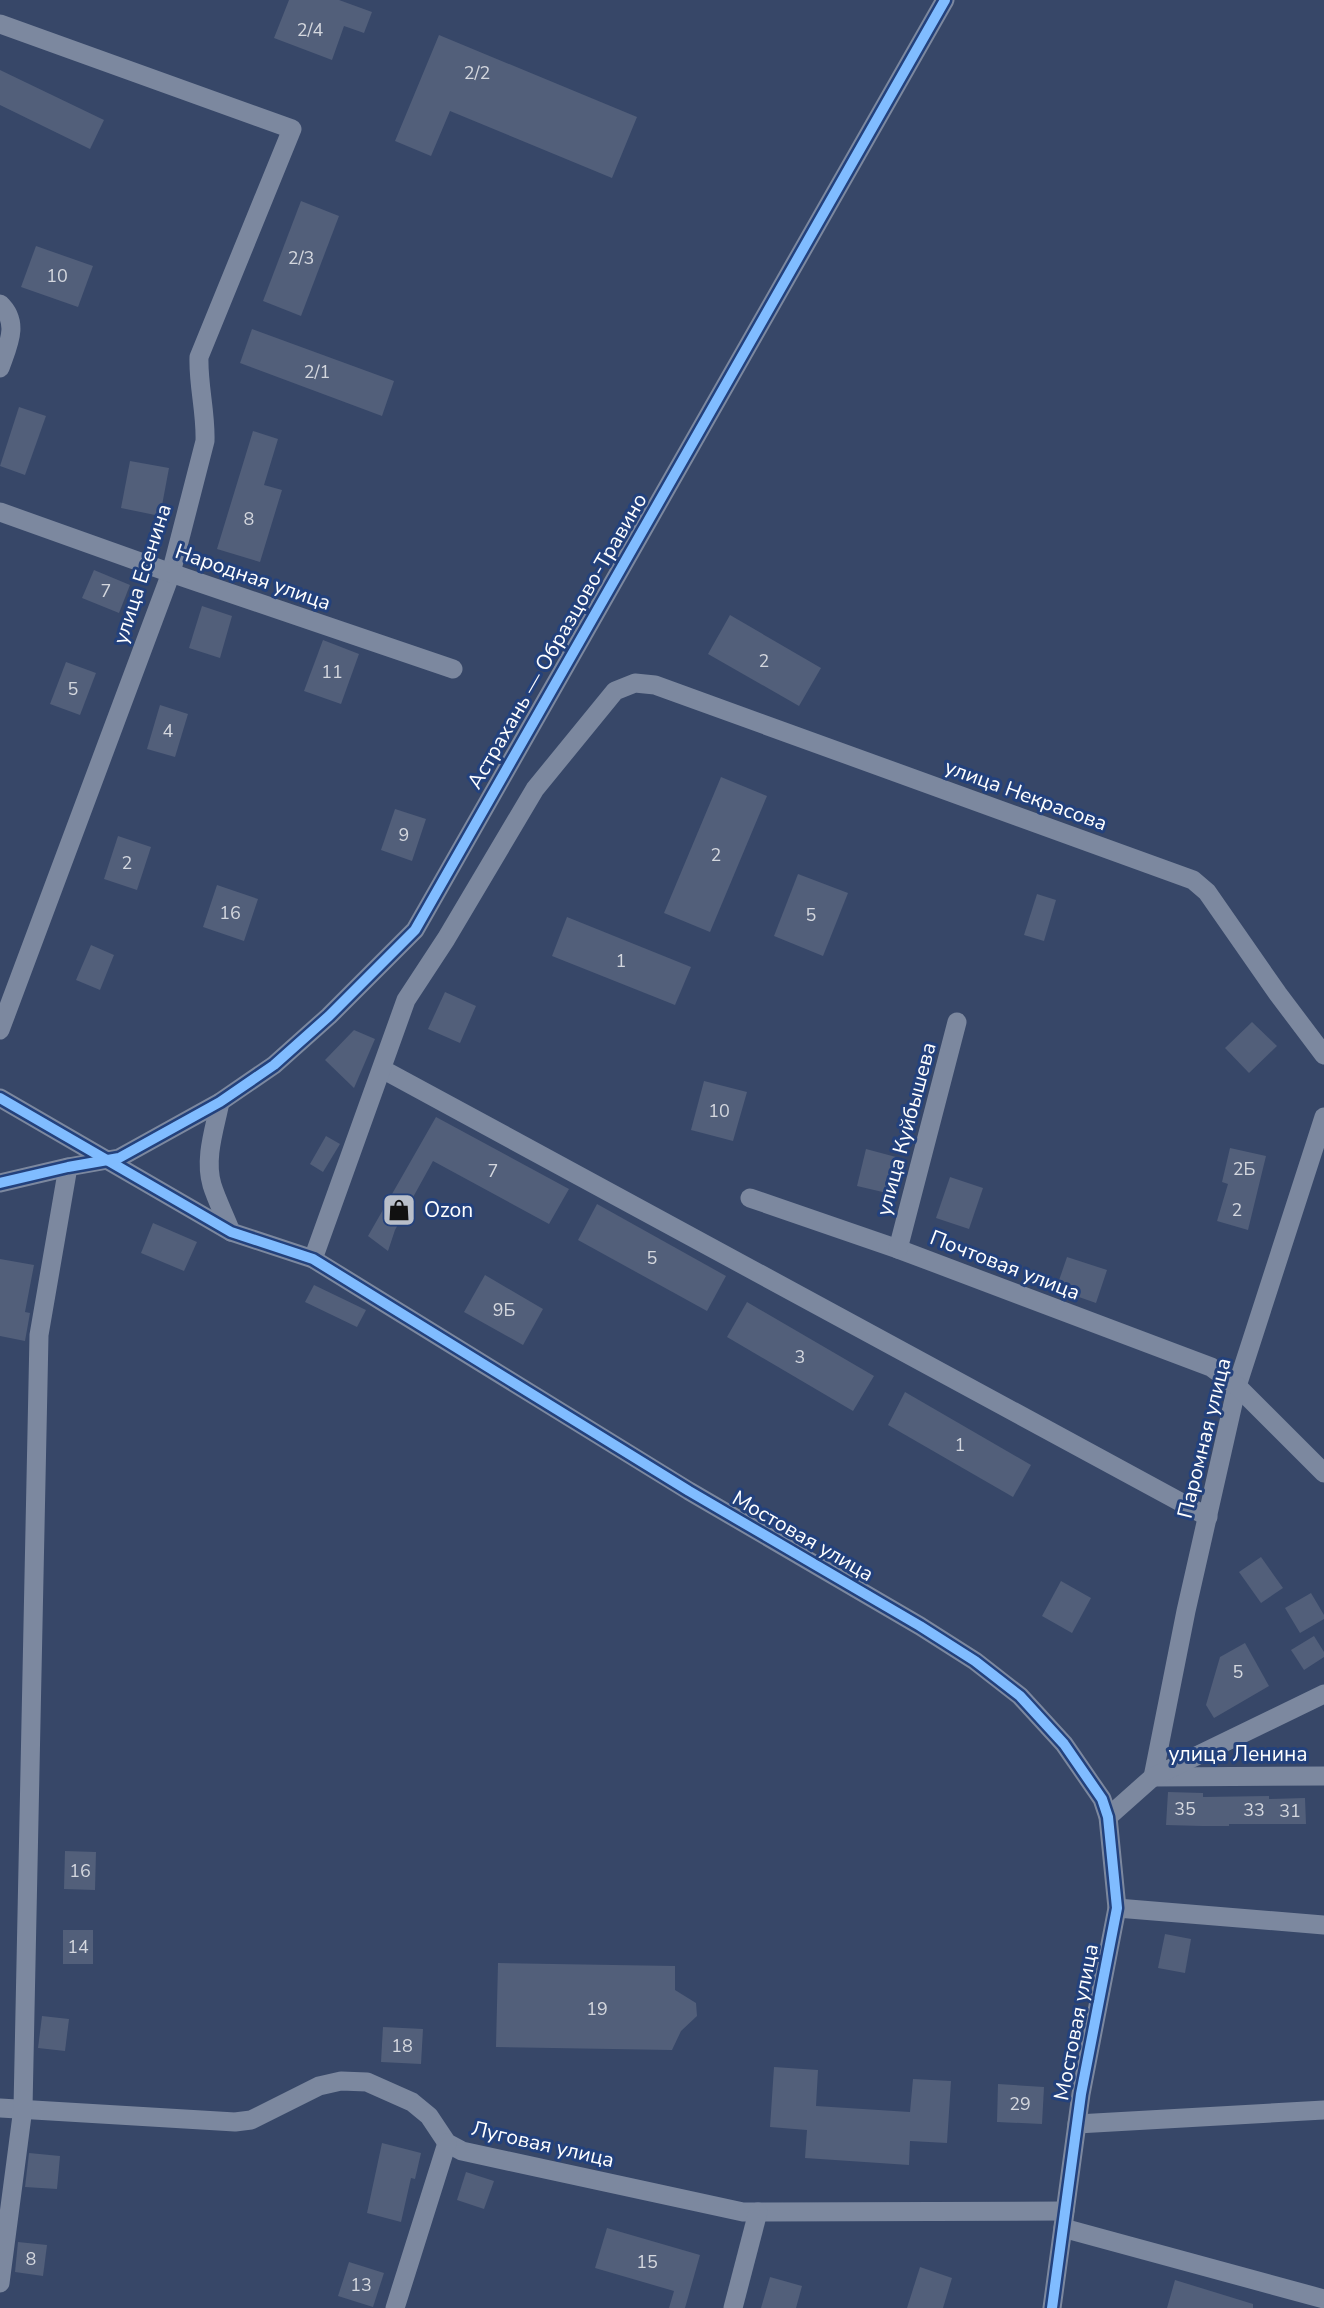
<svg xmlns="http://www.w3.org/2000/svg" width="1324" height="2308" font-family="'Nunito Sans',sans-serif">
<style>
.building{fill:#525f7a}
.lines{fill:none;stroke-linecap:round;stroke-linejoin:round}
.minor{stroke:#7c889f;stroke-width:19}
.cycleway-casing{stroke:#23417c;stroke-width:15}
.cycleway{stroke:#80bcff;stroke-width:10}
.labels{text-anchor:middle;stroke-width:6;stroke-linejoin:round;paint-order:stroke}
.number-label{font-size:18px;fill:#d4d7de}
.street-label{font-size:21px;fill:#fff;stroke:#23417c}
.poi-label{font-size:21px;fill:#fff;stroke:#23417c;text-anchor:start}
</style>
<rect width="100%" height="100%" fill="#374768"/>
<g class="building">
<path d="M289 0H339L372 12 364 33 344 26 332 60 274 38Z"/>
<path d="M439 35 637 117 612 178 450 111 431 156 395 141Z"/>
<path d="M0 70 104 120 90 149 0 105Z"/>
<path d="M301 201 339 216 301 316 263 301Z"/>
<path d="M36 246 93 266 78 307 21 287Z"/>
<path d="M252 329 394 381 382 416 240 363Z"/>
<path d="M19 407 46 416 25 475 0 466Z"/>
<path d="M253 431 278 439 264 485 282 490 260 562 217 549Z"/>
<path d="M130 461 169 468 160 516 121 508Z"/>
<path d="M94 570 130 585 119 613 82 598Z"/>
<path d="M202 606 232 616 220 658 189 648Z"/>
<path d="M730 615 821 668 799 706 708 654Z"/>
<path d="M323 640 359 654 341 704 304 691Z"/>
<path d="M66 662 96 673 80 715 50 704Z"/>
<path d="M160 705 188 714 175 757 147 749Z"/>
<path d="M721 777 767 796 710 932 664 913Z"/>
<path d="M395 809 426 819 412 861 381 850Z"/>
<path d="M118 836 151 847 137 890 104 879Z"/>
<path d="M798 874 848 893 823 956 774 936Z"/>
<path d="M217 885 258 899 244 941 203 927Z"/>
<path d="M1037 894 1056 900 1044 941 1024 935Z"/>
<path d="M567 917 691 967 675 1005 552 956Z"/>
<path d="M91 945 114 955 100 990 76 980Z"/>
<path d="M445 992 476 1006 460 1043 428 1029Z"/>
<path d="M1252 1022 1277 1046 1249 1073 1225 1048Z"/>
<path d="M354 1030 375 1039 354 1088 325 1060Z"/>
<path d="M704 1081 747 1092 733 1141 691 1130Z"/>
<path d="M436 1117 569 1189 549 1224 433 1161 395 1230 388 1251 368 1236Z"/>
<path d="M326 1136 340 1144 323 1172 310 1164Z"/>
<path d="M1230 1148 1266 1156 1248 1230 1217 1221 1228 1184 1222 1182Z"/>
<path d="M866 1149 896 1157 887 1193 857 1186Z"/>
<path d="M950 1177 983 1188 969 1229 936 1218Z"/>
<path d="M597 1204 726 1276 707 1311 578 1240Z"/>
<path d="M153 1223 197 1242 184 1271 141 1253Z"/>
<path d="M1067 1257 1107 1270 1096 1303 1056 1289Z"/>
<path d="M0 1259 34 1265 25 1312 30 1313 25 1341 0 1336Z"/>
<path d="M485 1275 543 1309 523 1345 464 1312Z"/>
<path d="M314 1285 366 1310 357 1327 305 1302Z"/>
<path d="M747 1302 874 1376 853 1411 727 1337Z"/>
<path d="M905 1392 1031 1465 1013 1497 888 1425Z"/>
<path d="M1261 1557 1283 1588 1261 1603 1239 1572Z"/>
<path d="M1061 1581 1091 1598 1072 1633 1042 1616Z"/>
<path d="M1311 1593 1324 1615V1619L1300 1633 1285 1608Z"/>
<path d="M1314 1636 1324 1652V1657L1304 1670 1291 1650Z"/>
<path d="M1245 1643 1269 1686 1214 1718 1206 1705 1220 1657Z"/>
<path d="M1168 1792 1203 1793V1797L1269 1796V1799L1305 1798 1306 1824H1229V1826H1202L1166 1825Z"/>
<path d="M65 1851 96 1852 95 1890 64 1889Z"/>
<rect x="63" y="1930" width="30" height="34"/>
<path d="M1165 1934 1191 1939 1185 1973 1158 1968Z"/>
<path d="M498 1963 675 1966V1990L696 2003 697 2016 681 2031 672 2050 496 2047Z"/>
<path d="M42 2016 69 2019 65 2051 38 2048Z"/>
<path d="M383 2027 423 2029 421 2064 381 2062Z"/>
<path d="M774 2067 818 2070 816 2106 910 2112 913 2079 951 2081 947 2143 910 2141 909 2165 805 2158 807 2130 770 2127Z"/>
<path d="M998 2084 1044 2087 1042 2124 997 2122Z"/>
<path d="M382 2143 421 2153 415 2179 411 2178 401 2222 367 2213Z"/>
<path d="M29 2153 60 2156 57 2189 25 2187Z"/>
<path d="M466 2172 494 2181 484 2209 457 2200Z"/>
<path d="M607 2228 700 2255 685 2308H669L674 2291 595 2268Z"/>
<path d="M18 2242 47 2245 43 2276 15 2272Z"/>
<path d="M349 2262 384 2273 373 2307 338 2296Z"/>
<path d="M920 2267 952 2278 943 2308H907Z"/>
<path d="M770 2277 802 2286 796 2308H761Z"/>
<path d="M1175 2280 1253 2304V2308H1167Z"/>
</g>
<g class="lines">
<g class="minor">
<path d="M0 24 292 129 199 357C198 385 206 412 205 441L171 573 0 1030"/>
<path d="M0 304C20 323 8 345 0 368"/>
<path d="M0 512 171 573 453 669"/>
<path d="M382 1069 1208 1517"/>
<path d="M0 1098 231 1232 313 1259 689 1491 920 1626 975 1661 1020 1696 1064 1744 1102 1799 1108 1817 1117 1908 1081 2094 1052 2308"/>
<path d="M220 1102C215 1128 204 1158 212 1185 217 1201 225 1216 231 1232"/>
<path d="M1324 1117 1237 1386 1186 1611 1153 1777 1324 1776"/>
<path d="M0 1183 68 1167 119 1158 220 1102 274 1065 329 1016 415 930 945 0"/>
<path d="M750 1198 898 1249 1211 1367 1237 1386 1324 1473"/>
<path d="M898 1249 957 1022"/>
<path d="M313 1259 406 1000 446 939 535 789 615 691 635 683 655 685 1193 880 1207 892 1278 994 1324 1055"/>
<path d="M1108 1817 1153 1777 1324 1694"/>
<path d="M1117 1908 1324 1925"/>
<path d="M0 2108 235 2122 251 2120 319 2086 341 2081 367 2082 412 2102 429 2116 447 2143 462 2151 743 2212 1065 2211"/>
<path d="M1077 2124 1324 2110"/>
<path d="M1063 2228 1324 2299"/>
<path d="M0 2283 23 2108 39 1335 68 1167"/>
<path d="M395 2308 447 2143"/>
<path d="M733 2308 758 2212"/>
</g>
<defs>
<g id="cycleway">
<path d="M0 1098 231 1232 313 1259 689 1491 920 1626 975 1661 1020 1696 1064 1744 1102 1799 1108 1817 1117 1908 1081 2094 1052 2308"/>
<path d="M0 1183 68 1167 119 1158 220 1102 274 1065 329 1016 415 930 945 0"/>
</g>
</defs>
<use href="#cycleway" class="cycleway-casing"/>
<use href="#cycleway" class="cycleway"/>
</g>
<defs>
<symbol id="shop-square" viewBox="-11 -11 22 22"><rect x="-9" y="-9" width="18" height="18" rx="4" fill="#b9bfca" stroke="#23417c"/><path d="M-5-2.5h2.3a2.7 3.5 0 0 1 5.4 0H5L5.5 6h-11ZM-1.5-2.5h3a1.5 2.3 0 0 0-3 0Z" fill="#111"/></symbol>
</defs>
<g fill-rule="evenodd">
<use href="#shop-square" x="380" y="1191" width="38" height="38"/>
</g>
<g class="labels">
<g class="number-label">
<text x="310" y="36">2/4</text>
<text x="477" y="79">2/2</text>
<text x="301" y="264">2/3</text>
<text x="57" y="282">10</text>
<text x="317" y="378">2/1</text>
<text x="249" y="525">8</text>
<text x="106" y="597">7</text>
<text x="764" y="667">2</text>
<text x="332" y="678">11</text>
<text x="73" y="695">5</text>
<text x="168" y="737">4</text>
<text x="404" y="841">9</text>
<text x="716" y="861">2</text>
<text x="127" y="869">2</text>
<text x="230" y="919">16</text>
<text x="811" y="921">5</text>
<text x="621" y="967">1</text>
<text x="719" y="1117">10</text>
<text x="1244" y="1175">2Б</text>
<text x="493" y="1177">7</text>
<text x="1237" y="1216">2</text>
<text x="652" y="1264">5</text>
<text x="504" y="1316">9Б</text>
<text x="800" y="1363">3</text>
<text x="960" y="1451">1</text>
<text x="1238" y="1678">5</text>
<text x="1185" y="1815">35</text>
<text x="1254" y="1816">33</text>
<text x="1290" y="1817">31</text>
<text x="80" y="1877">16</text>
<text x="78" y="1953">14</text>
<text x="597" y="2015">19</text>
<text x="402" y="2052">18</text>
<text x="1020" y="2110">29</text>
<text x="31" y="2265">8</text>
<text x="647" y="2268">15</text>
<text x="361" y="2291">13</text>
</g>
<g class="street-label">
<text transform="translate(142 574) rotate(-72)" y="7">улица Есенина</text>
<text transform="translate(253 577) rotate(19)" y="7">Народная улица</text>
<text transform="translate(557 641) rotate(-60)" y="7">Астрахань — Образцово-Травино</text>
<text transform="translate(1026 795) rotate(20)" y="7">улица Некрасова</text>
<text transform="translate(906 1129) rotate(-75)" y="7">улица Куйбышева</text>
<text transform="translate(1005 1265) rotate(21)" y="7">Почтовая улица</text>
<text transform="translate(1204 1438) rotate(-76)" y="7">Паромная улица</text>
<text transform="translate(803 1536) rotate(30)" y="7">Мостовая улица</text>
<text x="1238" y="1761">улица Ленина</text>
<text transform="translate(1076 2022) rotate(-79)" y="7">Мостовая улица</text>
<text transform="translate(543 2144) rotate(13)" y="7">Луговая улица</text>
</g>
<g class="poi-label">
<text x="424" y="1217">Ozon</text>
</g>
</g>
</svg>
